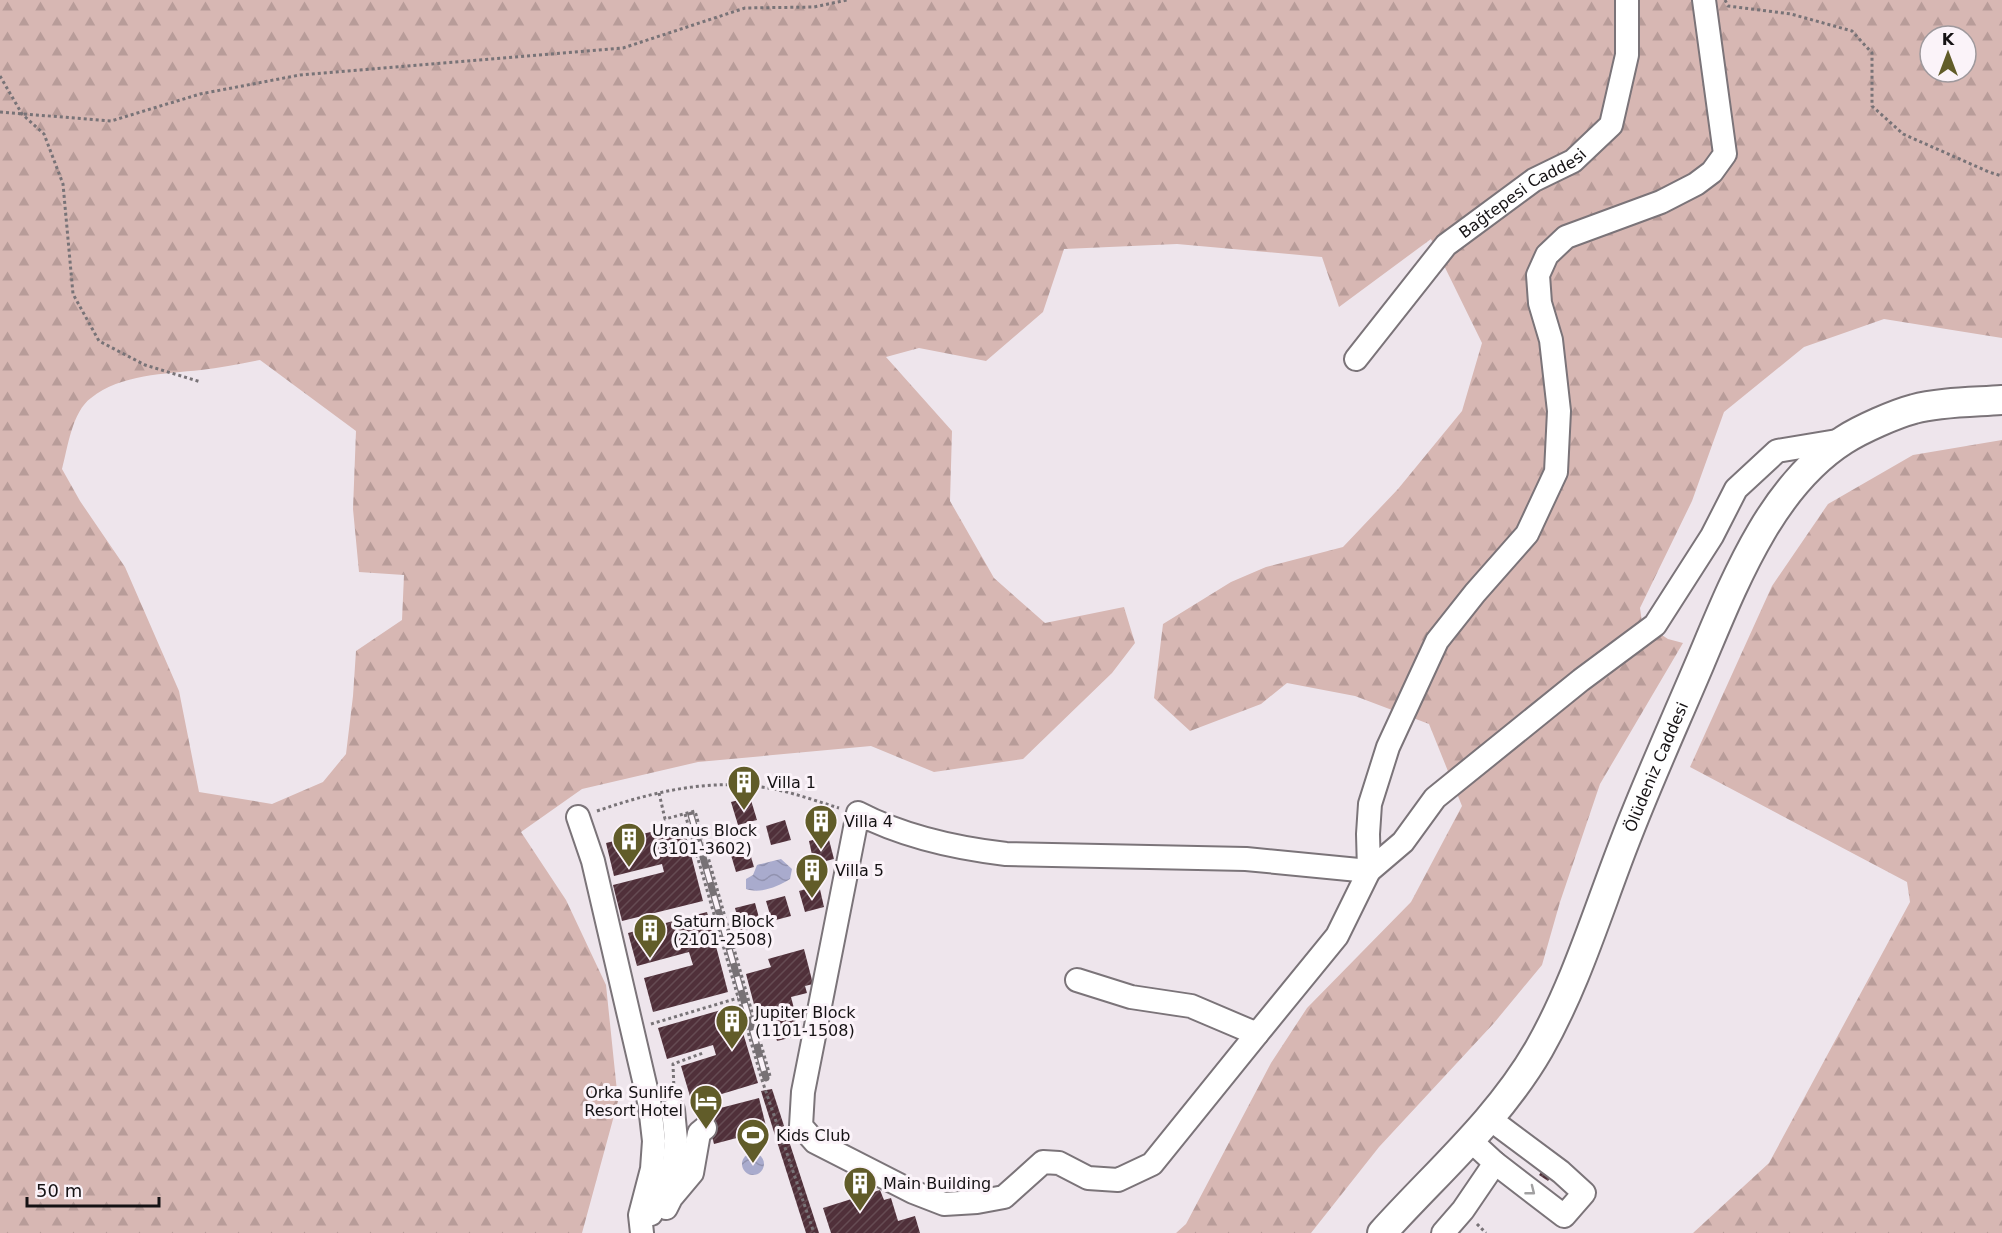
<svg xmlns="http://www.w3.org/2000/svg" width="2002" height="1233" font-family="'DejaVu Sans',sans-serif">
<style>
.forest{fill:url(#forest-firs);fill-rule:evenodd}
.water{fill:url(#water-waves)}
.building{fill:url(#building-hatch)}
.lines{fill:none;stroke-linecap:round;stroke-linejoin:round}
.minor-casing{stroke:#7b7479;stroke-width:26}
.major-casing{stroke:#7b7479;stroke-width:32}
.path{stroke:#787377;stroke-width:3;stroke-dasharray:3 3;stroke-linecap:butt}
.minor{stroke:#fff;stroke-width:22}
.major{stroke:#fff;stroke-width:28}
.rail-casing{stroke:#777175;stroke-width:7}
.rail{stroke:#fbf3f9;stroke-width:4.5;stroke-dasharray:14;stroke-linecap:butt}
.oneway{stroke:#a1a0a1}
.labels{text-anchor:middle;stroke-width:6;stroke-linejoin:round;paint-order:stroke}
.street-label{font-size:16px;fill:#151214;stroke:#fbf3f9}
.poi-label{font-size:16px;fill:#151214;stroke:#fbf3f9;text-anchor:start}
</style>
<defs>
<pattern id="forest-firs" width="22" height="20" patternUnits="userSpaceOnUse" patternTransform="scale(1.5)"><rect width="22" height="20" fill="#d7b7b3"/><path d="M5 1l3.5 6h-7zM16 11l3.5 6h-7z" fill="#b89c99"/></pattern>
<pattern id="water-waves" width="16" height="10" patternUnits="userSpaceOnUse" patternTransform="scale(1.5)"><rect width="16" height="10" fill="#a9abcd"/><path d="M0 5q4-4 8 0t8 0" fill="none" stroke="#9192af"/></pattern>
<pattern id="building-hatch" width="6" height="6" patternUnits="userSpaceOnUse" patternTransform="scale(1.5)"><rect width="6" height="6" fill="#50303a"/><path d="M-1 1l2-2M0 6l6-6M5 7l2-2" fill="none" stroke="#654b53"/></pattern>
</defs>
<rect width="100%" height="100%" fill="#eee5ec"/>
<g class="forest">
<path d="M0 0H2002V338L1884 319 1804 347 1724 412 1692 501 1640 608 1642 622 1668 639 1683 643 1600 784 1560 902 1542 965 1494 1023 1379 1147 1311 1233H1176L1186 1224 1271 1063 1307 1008 1411 902 1462 806 1429 724 1355 696 1287 683 1261 704 1190 731 1154 698 1163 624 1231 582 1266 567 1343 547 1398 489 1462 411 1482 343 1431 239 1339 307 1322 257 1177 244 1064 249 1043 312 986 361 919 348 886 357 952 431 950 501 994 578 1045 623 1124 607 1135 643 1112 673 1023 759 934 772 871 746 698 762 582 789 521 832 566 900 606 985 618 1101 582 1233H0ZM1930 36H1966V72H1930ZM260 360 356 431 353 509 359 572 404 575 402 620 356 651 353 696 346 754 323 782 272 804 199 792 179 691 125 567 80 501 62 469C68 447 72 412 91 398 121 374 165 374 201 370 220 368 240 364 260 360Z"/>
<path d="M2002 440V1233H1693L1769 1163 1910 902 1907 882 1690 767 1772 586 1828 504 1913 455Z"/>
</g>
<g class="water">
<path d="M781 859 792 869 790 879C777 887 760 894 746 889V879L753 875 757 865Z"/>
<circle cx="753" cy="1164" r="11"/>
</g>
<g class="building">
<path d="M750 797 757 820 738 825 731 802Z"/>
<path d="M785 820 791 840 771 845 766 826Z"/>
<path d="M683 824 703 901 622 921 613 885 664 872 662 864 614 876 606 843Z"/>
<path d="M828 836 834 859 814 864 809 841Z"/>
<path d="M749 850 754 867 736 872 731 855Z"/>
<path d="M819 885 824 907 805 912 799 891Z"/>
<path d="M785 896 791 916 772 921 766 901Z"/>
<path d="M755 903 761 925 741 931 735 908Z"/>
<path d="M707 912 728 992 653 1012 644 978 693 965 689 952 637 966 628 933Z"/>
<path d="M804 949 813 984 805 986 807 993 791 997 801 1035 777 1041 769 1012 757 1016 746 974 771 967 768 959Z"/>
<path d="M735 1006 758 1083 692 1103 681 1066 716 1055 713 1045 667 1059 658 1028Z"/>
<path d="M772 1089 819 1233H806L761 1091Z"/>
<path d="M759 1098 767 1130 714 1144 705 1112Z"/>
<path d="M1544 1168 1553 1174 1548 1181 1539 1175Z"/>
<path d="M880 1190 884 1200 891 1198 898 1221 915 1216 920 1233H831L823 1208Z"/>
</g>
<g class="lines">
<defs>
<g id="minor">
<path id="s1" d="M1356 359 1446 245 1534 180 1573 161 1611 125 1627 55V0"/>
<path d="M578 817 593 861 650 1106 654 1141 652 1169 640 1215 642 1233"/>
<path d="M1077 980 1131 997 1191 1006 1257 1034 1337 936 1369 871 1368 834 1370 804 1388 747 1437 641 1475 593 1527 534 1556 472 1559 411 1551 340 1540 303 1538 275 1547 255 1566 237 1661 202 1696 184 1712 172 1725 154 1704 0"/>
<path d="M1257 1034 1152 1164 1118 1180 1088 1178 1059 1163 1043 1162 1004 1197 977 1202 944 1204 913 1192 815 1142 801 1126 803 1092 858 813C904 837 955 848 1006 854L1246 859 1369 871 1403 842 1435 798 1581 680 1655 625 1712 536 1736 489 1777 451 1843 440"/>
<path d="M1470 1140 1495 1163 1564 1216 1584 1193 1561 1172 1490 1119"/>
<path d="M666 1208 671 1198 692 1173 699 1133 705 1128"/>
<path d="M651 1214 673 1171 676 1140 673 1110"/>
<path d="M1443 1233 1463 1210 1495 1163"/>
</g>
<g id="major">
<path id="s2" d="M1382 1233C1436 1173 1498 1120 1539 1049 1576 984 1598 910 1625 841 1648 781 1675 722 1700 663 1733 585 1770 487 1844 440 1861 429 1895 414 1914 409 1938 402 1977 402 2002 400"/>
</g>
</defs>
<use href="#minor" class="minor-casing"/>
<use href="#major" class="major-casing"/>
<g class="path">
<path d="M1725 0 1728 6 1791 14 1852 31 1872 53V106L1903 134 1989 172 2002 176"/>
<path d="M0 76 22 114 44 134 63 184 73 294 99 341 145 365 201 382"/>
<path d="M0 112 111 121 200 94 300 75 623 48 745 8 814 7 847 0"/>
<path d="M659 793 665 819 695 811 770 1076 762 1080"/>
<path d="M597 811C652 792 709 778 768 788 792 792 816 801 839 808"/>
<path d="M685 814 762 1080 814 1233"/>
<path d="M651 1024 738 998"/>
<path d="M674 1090 673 1064 703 1053"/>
<path d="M1477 1224 1486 1233"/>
</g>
<use href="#minor" class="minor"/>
<use href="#major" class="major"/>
<defs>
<path id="rail" d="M691 815 766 1078"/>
</defs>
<use href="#rail" class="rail-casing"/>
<use href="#rail" class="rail"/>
</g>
<defs><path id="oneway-chevron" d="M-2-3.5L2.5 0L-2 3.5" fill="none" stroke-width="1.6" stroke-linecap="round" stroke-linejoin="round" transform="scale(1.5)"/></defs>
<use class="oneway" href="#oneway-chevron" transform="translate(1531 1191) rotate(38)"/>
<defs>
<symbol id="building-pin" viewBox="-11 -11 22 30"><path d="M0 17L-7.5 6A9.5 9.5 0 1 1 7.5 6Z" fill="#615c29" stroke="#fbf3f9"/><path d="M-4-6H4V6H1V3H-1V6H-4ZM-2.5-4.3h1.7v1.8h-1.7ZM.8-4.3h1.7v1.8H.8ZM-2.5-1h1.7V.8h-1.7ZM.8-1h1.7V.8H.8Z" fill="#fff"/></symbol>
<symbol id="hotel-pin" viewBox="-11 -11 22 30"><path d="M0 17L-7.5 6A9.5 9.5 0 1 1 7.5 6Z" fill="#615c29" stroke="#fbf3f9"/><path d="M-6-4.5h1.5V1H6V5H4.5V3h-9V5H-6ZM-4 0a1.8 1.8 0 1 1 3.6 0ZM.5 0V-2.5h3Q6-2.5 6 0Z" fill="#fff"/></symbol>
<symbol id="stadium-pin" viewBox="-11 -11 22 30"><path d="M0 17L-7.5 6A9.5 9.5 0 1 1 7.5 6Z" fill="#615c29" stroke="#fbf3f9"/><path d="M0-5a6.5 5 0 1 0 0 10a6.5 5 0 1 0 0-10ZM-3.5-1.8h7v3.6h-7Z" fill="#fff"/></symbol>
</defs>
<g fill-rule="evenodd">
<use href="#building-pin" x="725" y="763" width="38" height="52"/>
<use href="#building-pin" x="802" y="802" width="38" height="52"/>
<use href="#building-pin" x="610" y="820" width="38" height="52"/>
<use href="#building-pin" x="793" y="851" width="38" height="52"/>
<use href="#building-pin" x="631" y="911" width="38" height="52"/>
<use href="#building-pin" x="713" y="1002" width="38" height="52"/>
<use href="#hotel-pin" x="687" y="1082" width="38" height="52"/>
<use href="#stadium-pin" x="734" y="1116" width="38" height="52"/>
<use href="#building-pin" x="841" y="1164" width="38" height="52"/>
</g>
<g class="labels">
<g class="street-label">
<text dy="6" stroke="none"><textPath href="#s1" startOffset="238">Bağtepesi Caddesi</textPath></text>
<text dy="6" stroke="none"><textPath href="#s2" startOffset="548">Ölüdeniz Caddesi</textPath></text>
</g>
<g class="poi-label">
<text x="767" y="788">Villa 1</text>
<text x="844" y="827">Villa 4</text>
<text x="652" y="836">Uranus Block<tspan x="652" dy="18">(3101-3602)</tspan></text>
<text x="835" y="876">Villa 5</text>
<text x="673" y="927">Saturn Block<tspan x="673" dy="18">(2101-2508)</tspan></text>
<text x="755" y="1018">Jupiter Block<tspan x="755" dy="18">(1101-1508)</tspan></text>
<text x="683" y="1098" text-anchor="end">Orka Sunlife<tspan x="683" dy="18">Resort Hotel</tspan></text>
<text x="776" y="1141">Kids Club</text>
<text x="883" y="1189">Main Building</text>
</g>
</g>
<g transform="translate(1948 54)"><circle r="28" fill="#fbf3f9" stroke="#9f999d" stroke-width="1.5"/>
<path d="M0-4.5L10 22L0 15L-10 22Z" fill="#615c29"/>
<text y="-9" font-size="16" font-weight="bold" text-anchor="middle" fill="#151214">K</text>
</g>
<path d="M27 1197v9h132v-9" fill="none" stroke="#151214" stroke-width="3"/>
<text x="36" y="1197" font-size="18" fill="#151214" stroke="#fbf3f9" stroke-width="4.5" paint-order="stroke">50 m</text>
</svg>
